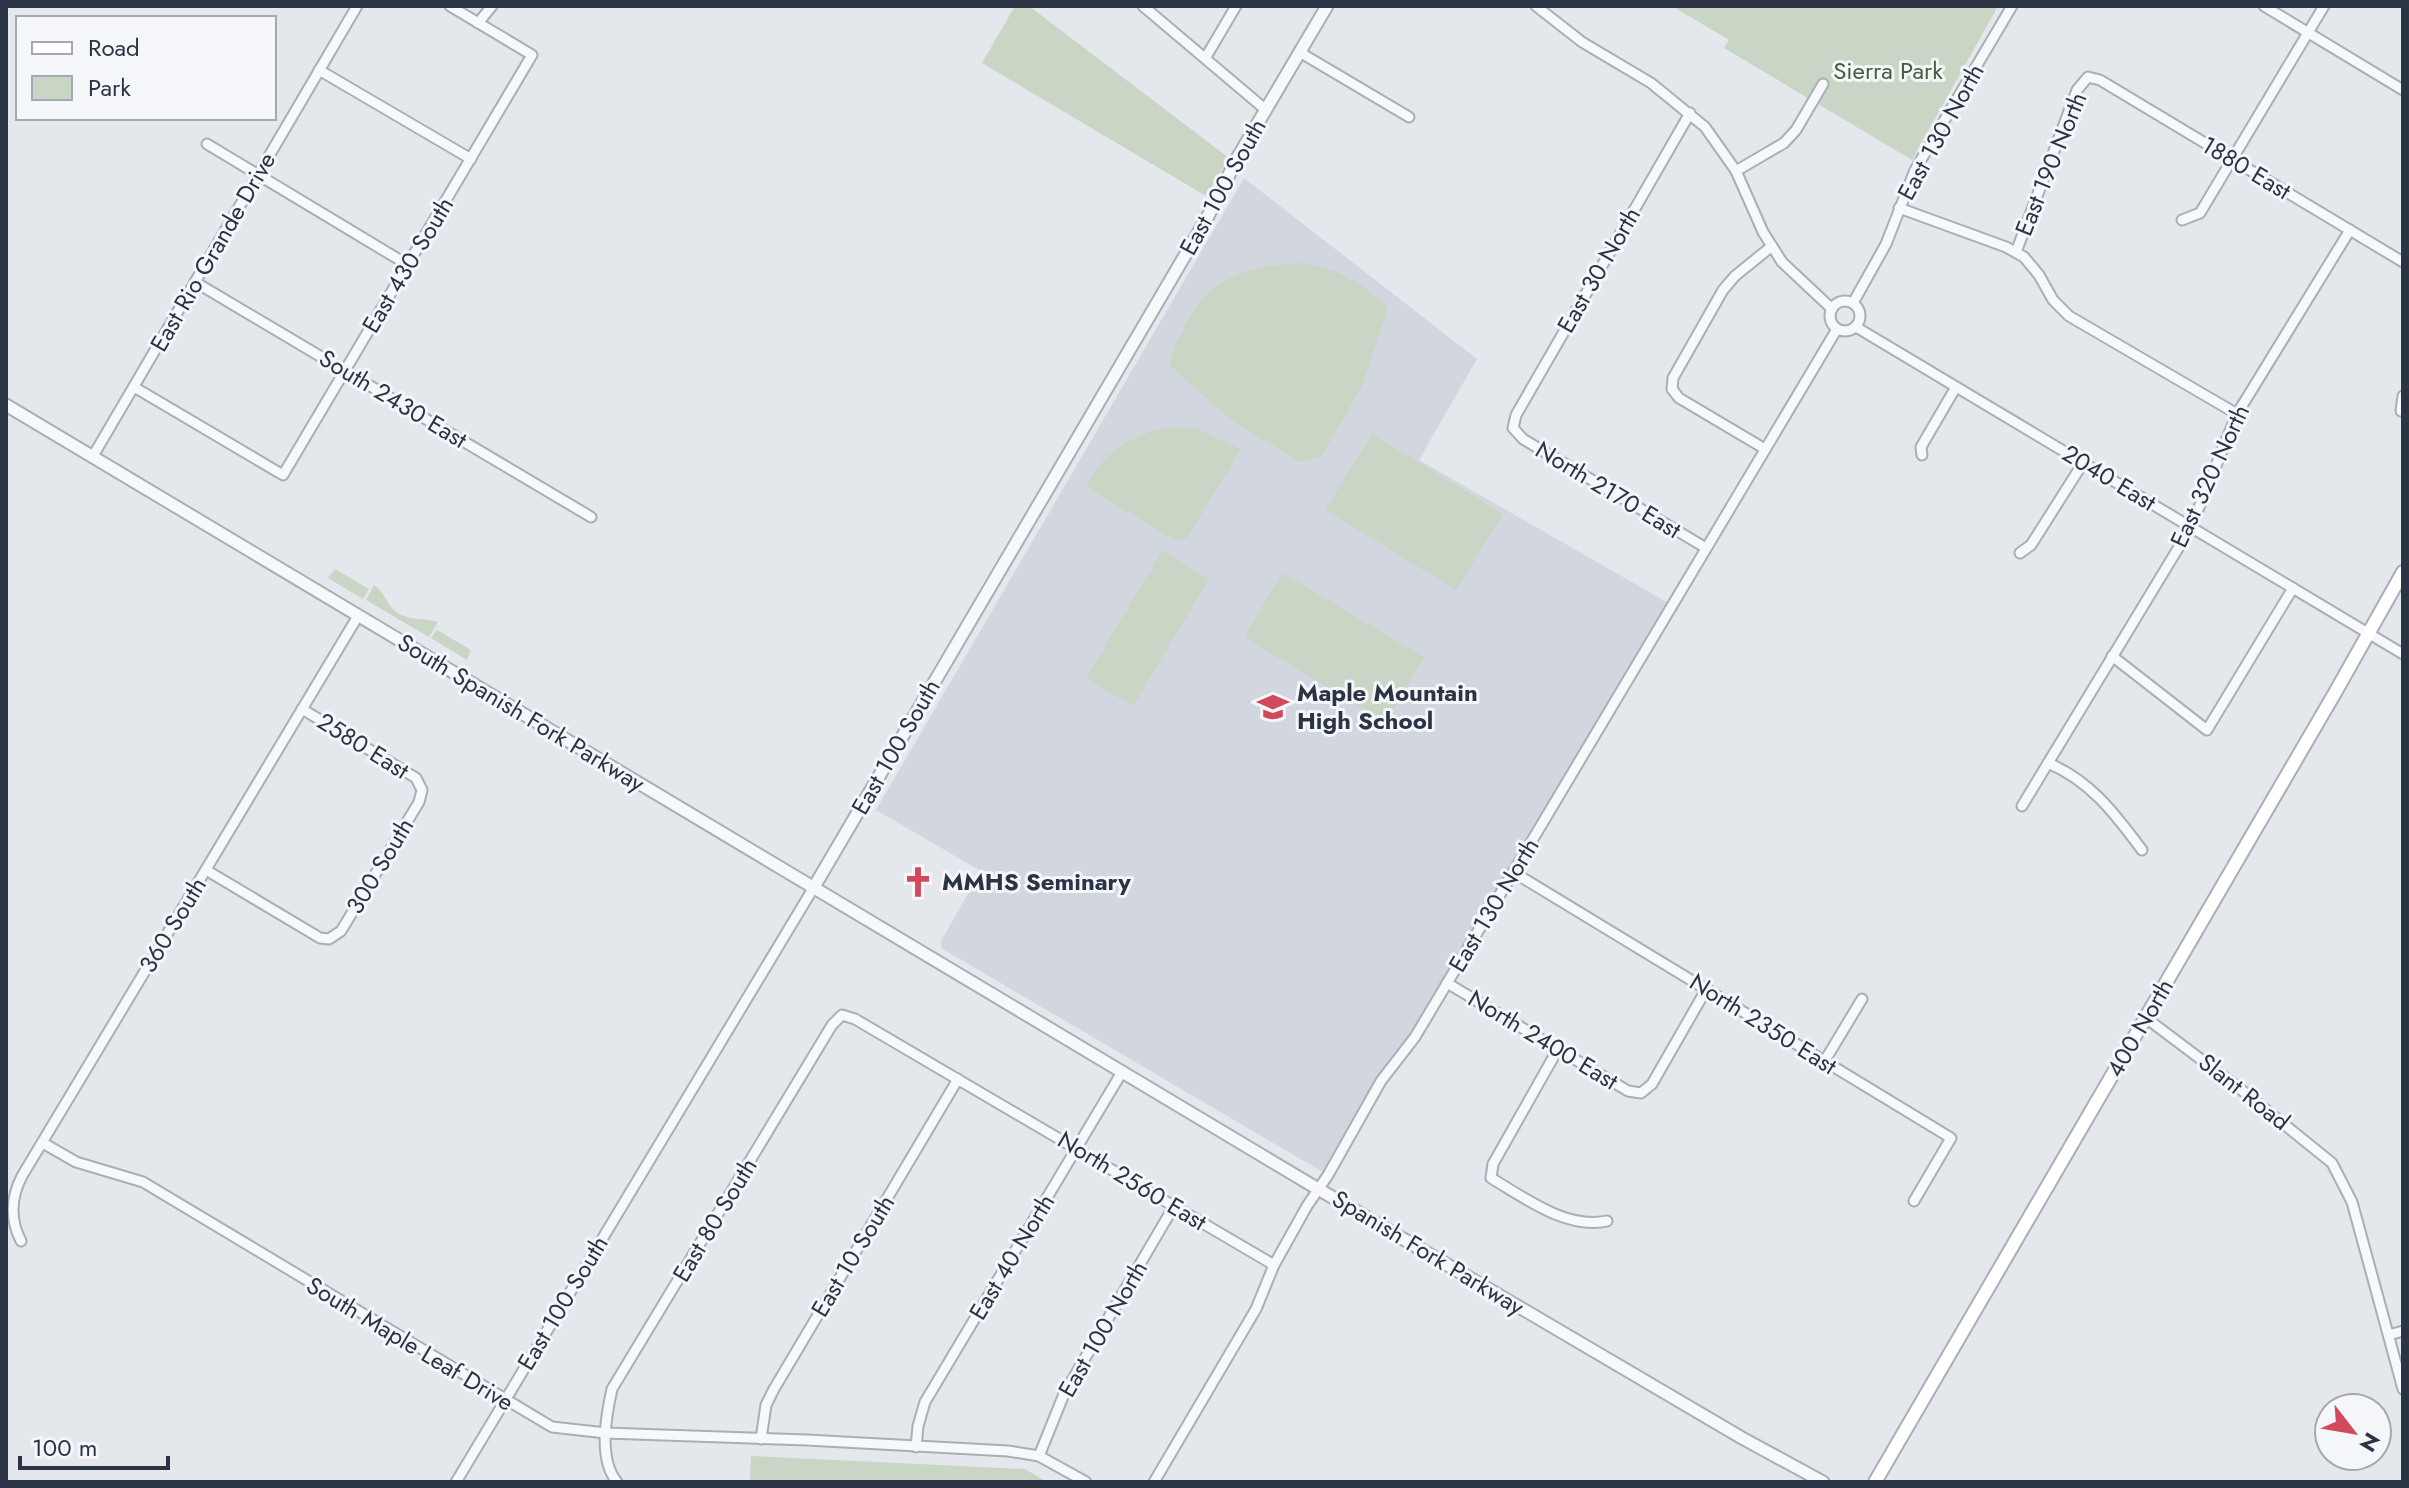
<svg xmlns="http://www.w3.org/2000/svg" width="2409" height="1488" font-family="Jost,sans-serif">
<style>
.built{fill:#d2d6de}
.green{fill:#c9d6c5}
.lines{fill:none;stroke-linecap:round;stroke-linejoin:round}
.minor-casing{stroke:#a9aeb7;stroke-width:13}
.tertiary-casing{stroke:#a9aeb7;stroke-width:15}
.secondary-casing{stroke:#a9aeb7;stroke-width:16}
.minor{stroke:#f7f8fa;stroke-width:9}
.tertiary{stroke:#f7f8fa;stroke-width:11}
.secondary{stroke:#fff;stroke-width:12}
.labels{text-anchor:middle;stroke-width:6;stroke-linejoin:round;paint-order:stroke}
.park-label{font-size:24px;fill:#3f6138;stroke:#f4f6f9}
.street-label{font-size:24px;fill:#2b3445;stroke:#f4f6f9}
.poi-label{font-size:24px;font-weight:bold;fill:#2b3445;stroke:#f4f6f9;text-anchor:start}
</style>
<rect width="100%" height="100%" fill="#e4e7ec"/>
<path class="built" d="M1244 178 1477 359 1419 460 1672 605 1328 1175 941 948V941L981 871 876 810Z"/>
<g class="green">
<path d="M1015 6H1029L1229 158 1206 196 982 63Z"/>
<path d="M1672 6H1998L1912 160 1724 48 1729 40Z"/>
<path d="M1297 263C1337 268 1359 280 1388 308L1362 386 1321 457 1300 462 1229 419 1169 364C1193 293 1222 268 1297 263Z"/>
<path d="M1177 427 1197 429 1241 449 1187 538 1176 541 1086 487C1105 450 1135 431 1177 427Z"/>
<path d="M1372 434 1503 514 1456 590 1325 510Z"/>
<path d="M1162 551 1209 579 1133 706 1086 678Z"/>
<path d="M335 569 369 589 363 599 328 578Z"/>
<path d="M1282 573 1424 657 1386 722 1244 637Z"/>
<path d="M374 585C384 591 386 603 394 610 407 622 423 617 438 622L429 637 366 600Z"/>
<path d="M437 630 471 650 467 660 431 638Z"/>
<path d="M751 1456 1025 1469 1047 1482H750Z"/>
</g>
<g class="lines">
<defs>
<g id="minor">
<path d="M1143 6 1266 110"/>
<path d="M1536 6 1582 42 1651 83 1705 127 1736 171 1763 232 1782 262 1832 309"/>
<path d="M2264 6 2403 90"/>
<path d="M478 23 492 6"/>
<path d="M1301 53 1409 117"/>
<path d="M1206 57 1236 6"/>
<path d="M319 70 471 159"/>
<path d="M1690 113 1516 415 1513 428 1523 439 1706 548"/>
<path d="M207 144 408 265"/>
<path d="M1736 171 1784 143 1796 130 1823 84"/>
<path d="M1899 208 2006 247 2024 257 2039 275 2053 300 2069 316 2237 414"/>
<path d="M2182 220 2200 213 2324 6"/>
<path d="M2016 252 2077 90 2088 77 2100 80 2403 262"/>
<path d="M195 282 591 517"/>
<circle cx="1845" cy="316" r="15"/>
<path d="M1853 303 1886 244 1915 170 2012 6"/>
<path d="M1856 327 2403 654"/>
<path d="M134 387 283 475 532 55 450 6"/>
<path d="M2401 411 2403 396"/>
<path d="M1765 449 1679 398 1672 389 1673 378 1723 290 1735 276 1772 246"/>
<path d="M1922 455 1921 447 1956 387"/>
<path d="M93 456 357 6"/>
<path d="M2020 553 2031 545 2083 463"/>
<path d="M2112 656 2207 730 2293 588"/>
<path d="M2048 763C2091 781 2115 814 2142 850"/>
<path d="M2022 806 2191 527 2237 414 2350 230"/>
<path d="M206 870 320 938 329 939 341 931 419 802 422 790 416 778 302 709"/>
<path d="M1513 872 1951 1138 1914 1201"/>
<path d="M1447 983 1628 1091 1641 1093 1652 1084 1707 988"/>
<path d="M2146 1018 2239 1088 2332 1163 2352 1202 2403 1389"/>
<path d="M1558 1049 1493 1164 1491 1178C1525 1198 1567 1230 1607 1221"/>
<path d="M1824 1062 1862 999"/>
<path d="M43 1143 76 1162 143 1182 552 1427 606 1433 807 1440 1008 1451 1039 1456 1086 1482"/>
<path d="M21 1241C10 1220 11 1197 22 1176L358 616"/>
<path d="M2389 1335 2403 1331"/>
<path d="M761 1439 766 1405 774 1389 958 1079"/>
<path d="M916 1447 918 1426 925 1402 1122 1072"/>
<path d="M1039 1456 1064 1394 1174 1206"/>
<path d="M456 1482 814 887"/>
<path d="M617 1482C598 1459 606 1416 612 1389L832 1025 842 1015 855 1019 1274 1265"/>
<path d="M1154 1482 1256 1309 1274 1265 1307 1206 1328 1175 1381 1081 1415 1037 1837 329"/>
</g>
<g id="tertiary">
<path d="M6 405 1308 1183 1742 1438 1823 1482"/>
<path d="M814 887 1207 218 1239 155 1327 6"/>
</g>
<path id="secondary" d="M1875 1482 2336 691 2403 572"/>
</defs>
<use href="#minor" class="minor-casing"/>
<use href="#tertiary" class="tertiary-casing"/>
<use href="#secondary" class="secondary-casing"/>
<use href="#minor" class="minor"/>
<use href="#tertiary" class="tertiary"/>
<use href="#secondary" class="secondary"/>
</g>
<defs>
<symbol id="school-bare" viewBox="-9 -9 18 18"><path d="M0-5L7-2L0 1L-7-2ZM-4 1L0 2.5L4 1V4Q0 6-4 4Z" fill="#d1495b" stroke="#f4f6f9" stroke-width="2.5" paint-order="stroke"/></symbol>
<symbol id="church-bare" viewBox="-9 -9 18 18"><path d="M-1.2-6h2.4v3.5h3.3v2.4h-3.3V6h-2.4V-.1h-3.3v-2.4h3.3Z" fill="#d1495b" stroke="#f4f6f9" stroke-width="2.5" paint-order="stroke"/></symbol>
</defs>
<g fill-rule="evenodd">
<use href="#school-bare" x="1251" y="685" width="44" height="44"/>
<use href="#church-bare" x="896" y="860" width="44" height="44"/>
</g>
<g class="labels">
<g class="park-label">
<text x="1888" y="79">Sierra Park</text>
</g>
<g class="street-label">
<text transform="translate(1941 132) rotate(-61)" y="8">East 130 North</text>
<text transform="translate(2051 164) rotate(-68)" y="8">East 190 North</text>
<text transform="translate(2246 168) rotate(31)" y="8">1880 East</text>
<text transform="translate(1223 187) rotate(-61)" y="8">East 100 South</text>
<text transform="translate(213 252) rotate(-60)" y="8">East Rio Grande Drive</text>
<text transform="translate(408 265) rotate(-59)" y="8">East 430 South</text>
<text transform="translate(1599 270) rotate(-60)" y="8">East 30 North</text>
<text transform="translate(393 399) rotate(31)" y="8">South 2430 East</text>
<text transform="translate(2210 476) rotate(-65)" y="8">East 320 North</text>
<text transform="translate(2109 478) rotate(31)" y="8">2040 East</text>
<text transform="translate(1608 490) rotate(31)" y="8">North 2170 East</text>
<text transform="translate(521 713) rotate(31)" y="8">South Spanish Fork Parkway</text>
<text transform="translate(363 746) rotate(32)" y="8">2580 East</text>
<text transform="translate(896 747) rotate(-60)" y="8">East 100 South</text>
<text transform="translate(380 866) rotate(-59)" y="8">300 South</text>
<text transform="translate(1494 905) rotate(-59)" y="8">East 130 North</text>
<text transform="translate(173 925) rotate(-59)" y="8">360 South</text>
<text transform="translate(1763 1024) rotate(32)" y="8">North 2350 East</text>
<text transform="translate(2140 1028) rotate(-60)" y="8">400 North</text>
<text transform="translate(1543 1040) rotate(31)" y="8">North 2400 East</text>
<text transform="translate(2244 1092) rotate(38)" y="8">Slant Road</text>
<text transform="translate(1132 1181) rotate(31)" y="8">North 2560 East</text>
<text transform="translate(715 1220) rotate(-59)" y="8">East 80 South</text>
<text transform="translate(1428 1253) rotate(31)" y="8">Spanish Fork Parkway</text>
<text transform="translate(853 1256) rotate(-59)" y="8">East 10 South</text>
<text transform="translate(1012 1257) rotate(-59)" y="8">East 40 North</text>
<text transform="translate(563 1303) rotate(-59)" y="8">East 100 South</text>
<text transform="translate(1103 1329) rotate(-60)" y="8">East 100 North</text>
<text transform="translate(410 1344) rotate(31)" y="8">South Maple Leaf Drive</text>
</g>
<g class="poi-label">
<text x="1297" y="701">Maple Mountain<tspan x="1297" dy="28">High School</tspan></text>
<text x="942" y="890">MMHS Seminary</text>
</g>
</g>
<rect width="2409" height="1488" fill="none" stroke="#2b3445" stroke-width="16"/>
<rect x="16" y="16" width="260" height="104" fill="#f4f6f9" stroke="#a4a8b1" stroke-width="2"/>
<rect x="32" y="42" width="40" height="12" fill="#ffffff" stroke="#a4a8b1" stroke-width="2"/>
<text x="88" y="56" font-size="24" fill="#2b3445">Road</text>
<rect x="32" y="76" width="40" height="24" fill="#c9d6c5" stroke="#a4a8b1" stroke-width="2"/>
<text x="88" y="96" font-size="24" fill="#2b3445">Park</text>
<g transform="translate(2353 1432) rotate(121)"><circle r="38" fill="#f4f6f9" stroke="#a4a8b1" stroke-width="2"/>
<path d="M0-6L14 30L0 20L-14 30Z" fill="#d1495b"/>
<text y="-12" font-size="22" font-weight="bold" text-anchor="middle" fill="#2b3445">N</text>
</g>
<path d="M20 1456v12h148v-12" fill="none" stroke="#2b3445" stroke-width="4"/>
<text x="32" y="1456" font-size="24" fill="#2b3445" stroke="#f4f6f9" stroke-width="6" paint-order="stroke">100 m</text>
</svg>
